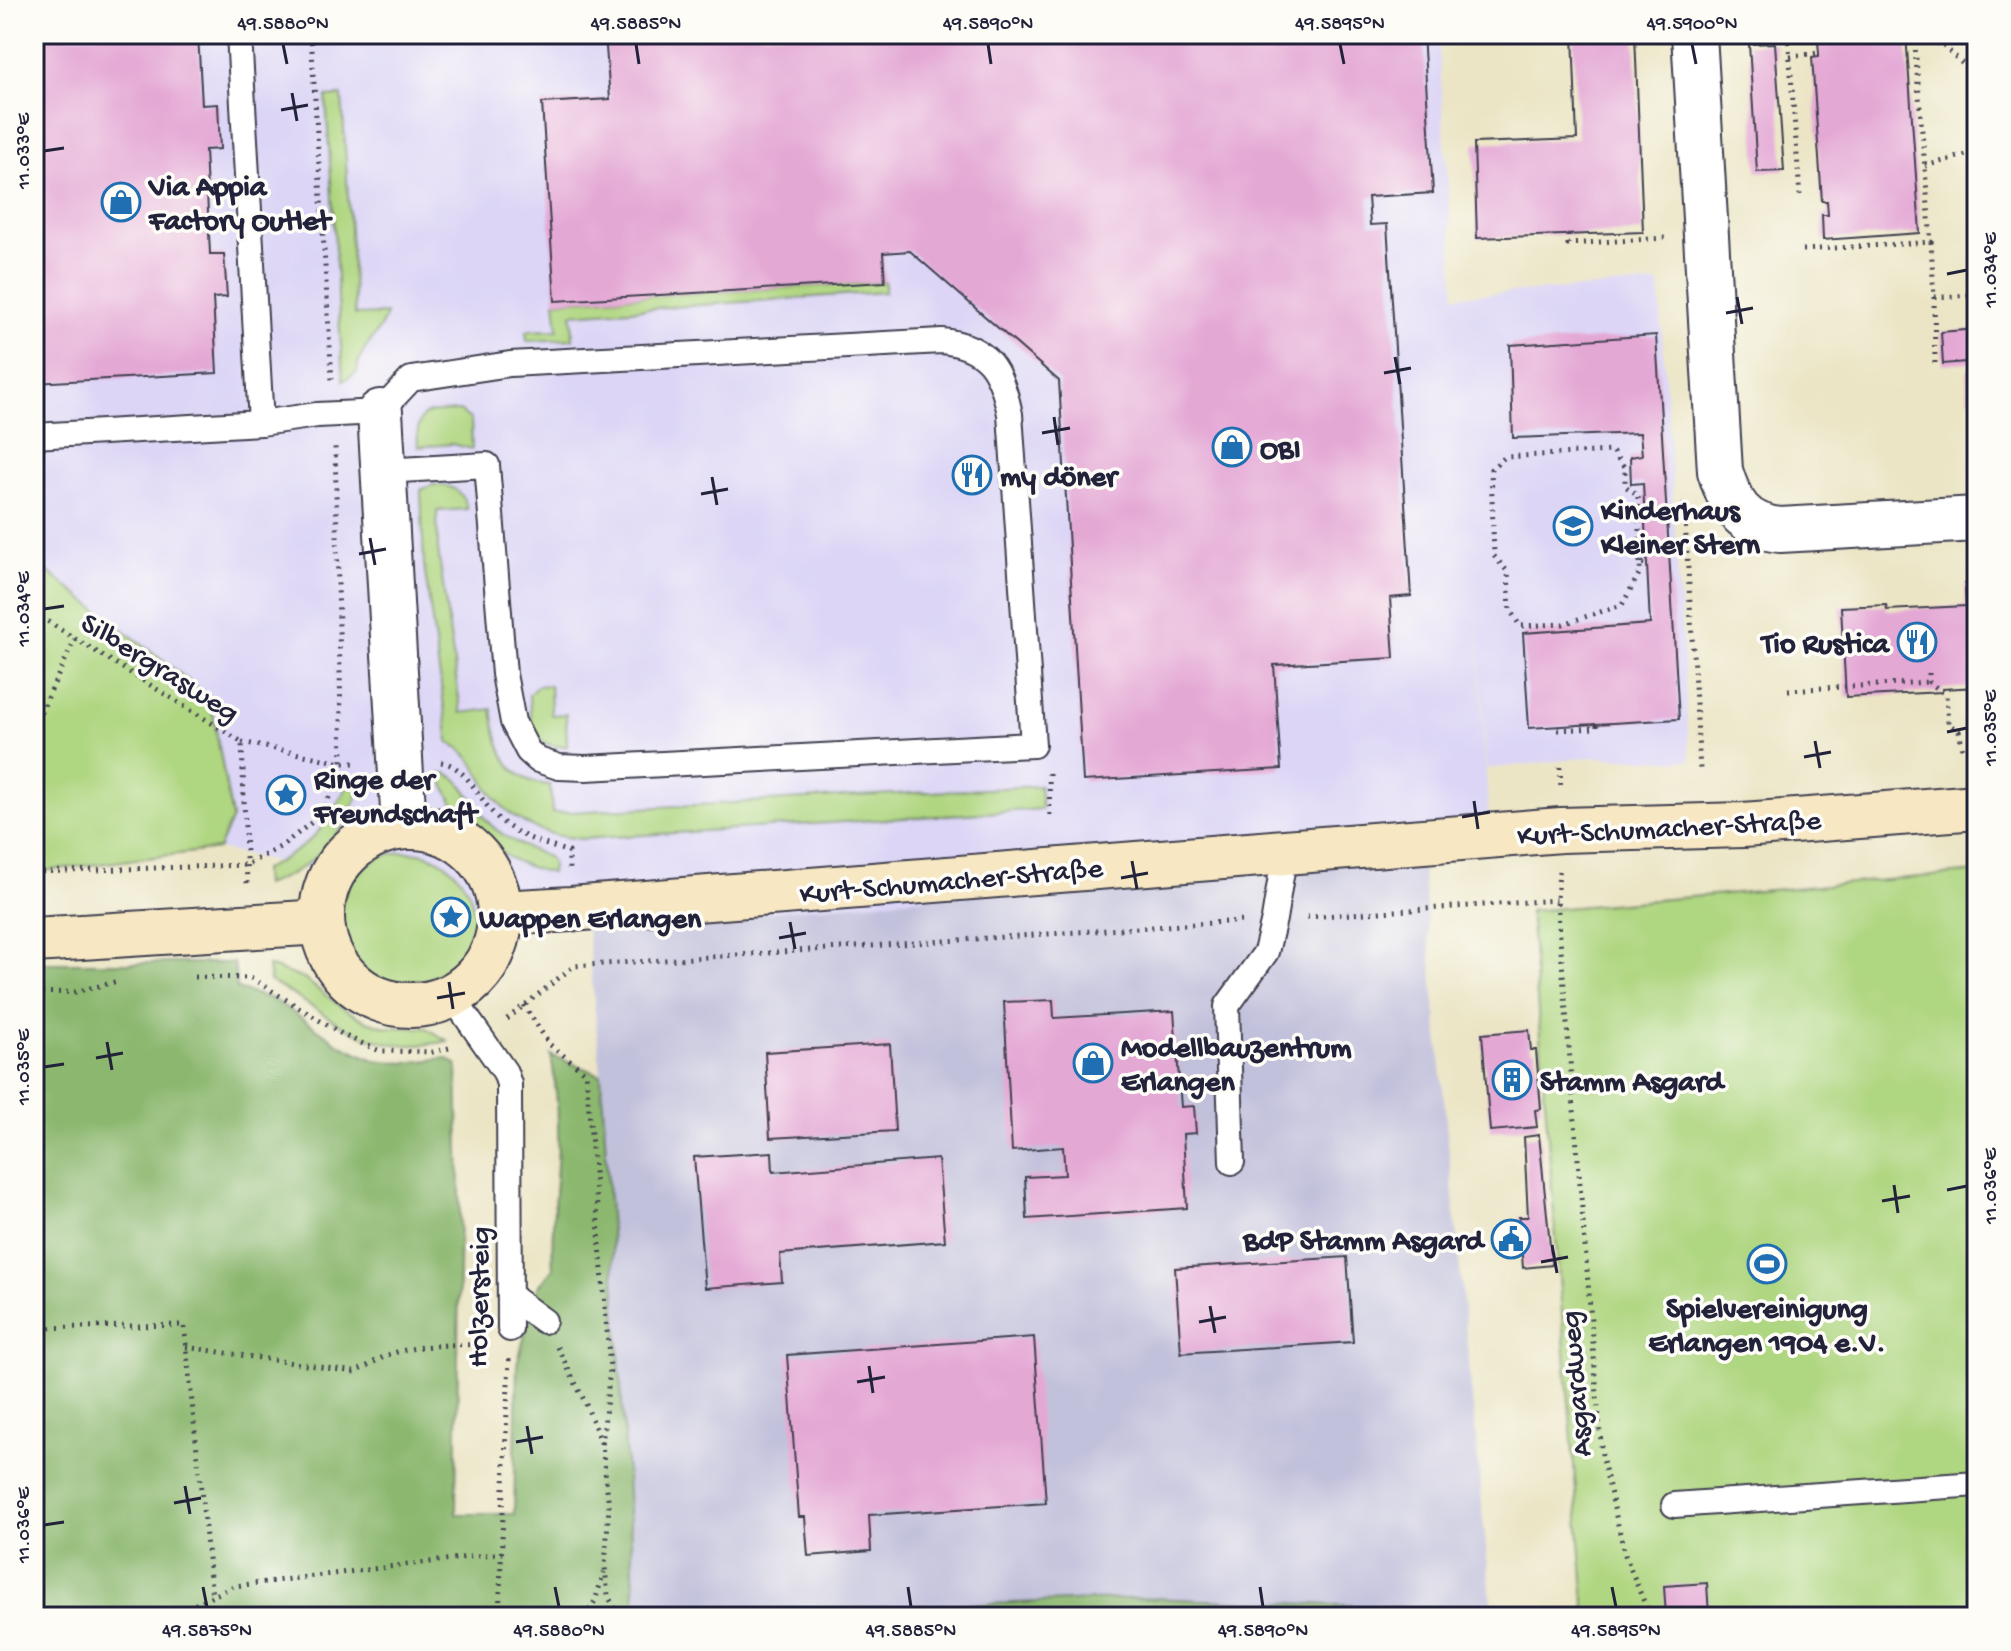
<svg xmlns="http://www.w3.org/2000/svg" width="2011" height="1651" font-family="'Gochi Hand',sans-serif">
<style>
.built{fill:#dcd5f6}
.industrial{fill:#c2c1dc}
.green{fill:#afd680;stroke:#687c5e;stroke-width:2}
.forest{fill:#8bb76e;stroke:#566c54;stroke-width:2}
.building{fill:#e4a8d5}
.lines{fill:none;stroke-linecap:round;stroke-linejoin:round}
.lane-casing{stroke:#403f50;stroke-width:28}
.street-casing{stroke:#403f50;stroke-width:48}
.secondary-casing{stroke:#403f50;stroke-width:48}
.path{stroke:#403f50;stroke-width:5;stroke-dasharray:2 6;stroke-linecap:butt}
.lane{stroke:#fff;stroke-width:24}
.street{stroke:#fff;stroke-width:44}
.secondary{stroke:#f7e8c3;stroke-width:44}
.ticks{fill:none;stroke:#22223b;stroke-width:3}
.labels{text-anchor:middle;stroke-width:7;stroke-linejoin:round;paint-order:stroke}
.poi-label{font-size:30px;font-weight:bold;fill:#22223b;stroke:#fdfcf7;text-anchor:start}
.street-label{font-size:30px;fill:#22223b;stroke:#fdfcf7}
.neatline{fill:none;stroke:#22223b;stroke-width:3}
.ticks-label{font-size:20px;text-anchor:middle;fill:#22223b}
</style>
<rect width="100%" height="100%" fill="#fdfcf7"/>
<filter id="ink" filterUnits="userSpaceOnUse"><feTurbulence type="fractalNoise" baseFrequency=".0125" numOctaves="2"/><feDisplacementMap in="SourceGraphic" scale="16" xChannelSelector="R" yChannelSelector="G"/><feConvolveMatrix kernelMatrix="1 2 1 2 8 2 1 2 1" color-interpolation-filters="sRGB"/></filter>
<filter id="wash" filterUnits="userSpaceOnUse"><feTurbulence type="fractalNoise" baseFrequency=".006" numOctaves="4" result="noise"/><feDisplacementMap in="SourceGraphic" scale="32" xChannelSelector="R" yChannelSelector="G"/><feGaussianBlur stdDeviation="1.8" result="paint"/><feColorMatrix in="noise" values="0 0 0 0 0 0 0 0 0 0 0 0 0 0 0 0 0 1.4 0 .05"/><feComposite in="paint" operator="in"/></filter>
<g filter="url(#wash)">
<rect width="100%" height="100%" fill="#ebe5c5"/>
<path class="built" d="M34 34H1438L1455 296 1659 283 1690 761 1593 757 1487 769 1470 523 1491 852 587 928 218 849 232 818 210 697 34 561Z"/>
<path class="industrial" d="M1421 854 1492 1611 1152 1598 636 1617 601 1075 587 928Z"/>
<g class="green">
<path d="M342 96 355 315 386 314C381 335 357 350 357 372L343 381 326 97Z"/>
<path d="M885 282V292L572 314 573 339 527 341 526 331 558 330 555 301Z"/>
<path d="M460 411 471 420 472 449 452 444 418 447C415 407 426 413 460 411Z"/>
<path d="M433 485C451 484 463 490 467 509L437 511 438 550 461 713 492 709C497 745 505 782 550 785L552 813 1040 786 1042 809 582 839C542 836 507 820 486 785 476 767 468 751 449 742L424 565 421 490Z"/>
<path d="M34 561 210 697 232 818 218 849 34 872Z"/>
<path d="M550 685 551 715 566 714 567 746C531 749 531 725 529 695L537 686Z"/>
<path d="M446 773C465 780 474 806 487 821 504 839 526 848 548 857L552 863 551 873C498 862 458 824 440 774Z"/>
<path d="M363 778C349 831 315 869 264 885L263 870C310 846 324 832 348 784Z"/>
<circle cx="407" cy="919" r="67"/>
<path d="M1977 872V1617H1586L1530 911Z"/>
<path d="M268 966 304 979 344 1009 366 1021 387 1027 426 1028 448 1041C367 1058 341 1020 276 985L270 981Z"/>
</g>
<path class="forest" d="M34 963H234L237 989 273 999 341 1045 374 1060 404 1063 446 1058 457 1065 460 1193 456 1514H514L517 1364 538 1287 553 1269C550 1227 557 1186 558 1143 559 1113 556 1085 551 1055L601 1075 636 1617 1152 1598 1492 1611 1534 1617H34Z"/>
<g id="blocks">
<g class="building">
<path d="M125 34H198L202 105 218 104 220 149 205 150 210 254H224L227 297 213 298 217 373 34 383V39Z"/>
<path d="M605 34H1423L1433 193 1368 197 1370 225 1387 224 1411 596 1390 598 1394 658 1274 665 1281 769 1083 781 1059 381 910 251 883 253 885 282 555 301 542 103 610 99Z"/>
<path d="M1573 34H1635L1643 232 1477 238 1474 143 1577 139Z"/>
<path d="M1810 34H1906L1920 233 1823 240 1822 215H1828L1827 201H1822L1812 57 1819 56V53L1818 41H1810Z"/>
<path d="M1775 43 1784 171 1757 172 1749 44Z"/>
<path d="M1977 329V361L1943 364 1941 332Z"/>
<path d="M1656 335 1679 719 1529 728 1523 633 1650 624 1647 564 1643 483 1631 484 1630 457 1642 455 1640 433 1513 438 1510 345Z"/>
<path d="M1977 368V399H1968L1967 369Z"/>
<path d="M1965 584H1977V687L1942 689V692L1846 697 1841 607 1886 605 1887 610 1966 606Z"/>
<path d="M1053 1000 1054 1018 1174 1011 1181 1107 1194 1106 1196 1133 1183 1134 1187 1208 1027 1219 1025 1177 1065 1175 1063 1147 1012 1151 1004 1002Z"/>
<path d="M1529 1030 1531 1050H1536L1541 1109 1535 1110 1537 1127 1490 1131 1482 1034Z"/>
<path d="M890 1044 895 1131 770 1138 765 1052Z"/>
<path d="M1539 1135 1552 1265 1523 1268 1519 1217H1528L1524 1137Z"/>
<path d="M772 1152 773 1172 938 1159 945 1241 780 1254 782 1282 705 1288 694 1157Z"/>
<path d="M1347 1257 1353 1342 1181 1353 1175 1268Z"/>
<path d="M1034 1337 1046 1503 869 1515 871 1551 808 1556 805 1517H799L787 1355Z"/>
<path d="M1707 1583 1709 1616 1666 1617 1664 1586Z"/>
</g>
</g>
</g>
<g filter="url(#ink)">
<use href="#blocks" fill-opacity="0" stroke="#403f50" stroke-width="2"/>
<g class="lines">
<defs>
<g id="lane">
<path d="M239 34 261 423"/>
<path d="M34 436 261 423 317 415 380 412 411 379 510 364 942 341C989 346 1001 371 1010 414L1033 745 586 768 559 767 538 760 528 751 513 722 504 674 487 465 383 471"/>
<path d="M451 995 505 1072 509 1084 510 1329"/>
<path d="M1232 1162 1227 1006 1266 952 1274 919 1285 852"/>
<path d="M510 1296 544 1321"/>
<path d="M1674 1505 1977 1484"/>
</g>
<g id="street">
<path d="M1694 34 1720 471C1730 504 1742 526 1780 530L1977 519"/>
<path d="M380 412 404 827"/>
</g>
<g id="secondary">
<circle cx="411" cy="916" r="89"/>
<path d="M500 913 571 909 1561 830 1743 825 1977 807"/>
<path d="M34 940 322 922"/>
</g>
</defs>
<use href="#lane" class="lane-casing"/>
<use href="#street" class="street-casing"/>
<use href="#secondary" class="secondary-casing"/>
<g class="path">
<path d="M311 34 332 381"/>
<path d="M1788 34 1800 195"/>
<path d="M1914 34 1931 242"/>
<path d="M1932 34 1977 78"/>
<path d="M1790 56 1819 53"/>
<path d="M1925 166 1977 152"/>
<path d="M1568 235V244L1666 238"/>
<path d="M1803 250 1931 242 1934 297 1977 295"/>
<path d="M1934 297 1935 365"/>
<path d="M1684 503 1700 769"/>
<path d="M1640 563 1638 495 1625 486V468L1612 451 1505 457 1491 469 1494 556 1508 572 1510 610 1520 626 1563 624 1622 605 1640 572V563L1647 564"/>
<path d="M34 613 242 742 247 885"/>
<path d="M1929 673V682L1946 695 1948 724 1959 731 1963 750"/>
<path d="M1788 690 1929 682"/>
<path d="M34 727 75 639"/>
<path d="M1558 730 1597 728V724"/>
<path d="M242 742 342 763H359"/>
<path d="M441 762C468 766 480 803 499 819 519 837 544 844 569 852V869"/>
<path d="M1560 767 1561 790"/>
<path d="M1049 773 1050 821"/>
<path d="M1559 871 1557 900 1602 1456 1625 1555 1650 1617"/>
<path d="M34 872 246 865 282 846 317 818 328 800 342 763 335 446"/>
<path d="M1307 917 1557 900"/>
<path d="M195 977 251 978 345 1036 380 1051 433 1052 449 1048"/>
<path d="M34 993 75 992 118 981"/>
<path d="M524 1005 549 1044 586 1073 610 1368 602 1445"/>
<path d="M507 1019 574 966 1241 921"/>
<path d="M34 1328 184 1325 212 1596"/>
<path d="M186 1347 354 1372C367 1368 375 1360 388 1355 413 1345 455 1344 482 1345"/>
<path d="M557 1347 585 1402 602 1445 609 1506 605 1567 608 1596 620 1617"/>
<path d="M177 1617V1613L234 1586 502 1553"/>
<path d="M499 1617 509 1358"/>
<path d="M585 1617 595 1601 604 1572"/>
</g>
<use href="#lane" class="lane"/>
<use href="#street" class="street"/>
<use href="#secondary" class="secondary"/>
</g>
</g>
<path class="ticks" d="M283 44 287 64M636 44 639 64M988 44 991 64M1340 44 1344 64M1692 44 1696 64M292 93 297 121M281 110 308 105M44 151 64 148M1947 274 1967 270M1737 297 1742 324M1726 313 1753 308M1395 357 1400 384M1384 373 1411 368M1054 417 1058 445M1042 433 1070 428M712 477 717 505M701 494 728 489M370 538 375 565M359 554 386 549M44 609 64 606M1947 732 1967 728M1815 741 1820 768M1804 757 1831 752M1474 801 1478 829M1462 817 1490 812M1132 861 1137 889M1121 878 1148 873M790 922 795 949M779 938 806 933M449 982 453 1009M437 998 465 993M107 1042 112 1070M96 1058 123 1053M44 1067 64 1064M1894 1185 1898 1213M1947 1190 1967 1186M1882 1201 1910 1196M1552 1245 1557 1273M1541 1262 1568 1257M1210 1306 1215 1333M1199 1322 1226 1317M869 1366 873 1393M857 1382 885 1377M527 1426 532 1454M516 1442 543 1437M185 1486 190 1514M174 1503 201 1498M44 1525 64 1522M203 1587 207 1607M555 1587 559 1607M908 1587 911 1607M1260 1587 1263 1607M1612 1587 1616 1607"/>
<defs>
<symbol id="shop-ring" viewBox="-11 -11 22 22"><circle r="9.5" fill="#fdfcf7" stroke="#1f6fb2" stroke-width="1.5"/><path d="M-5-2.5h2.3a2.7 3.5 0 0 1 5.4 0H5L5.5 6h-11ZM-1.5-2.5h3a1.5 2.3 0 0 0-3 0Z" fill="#1f6fb2"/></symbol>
<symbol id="restaurant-ring" viewBox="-11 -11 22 22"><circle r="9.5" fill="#fdfcf7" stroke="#1f6fb2" stroke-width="1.5"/><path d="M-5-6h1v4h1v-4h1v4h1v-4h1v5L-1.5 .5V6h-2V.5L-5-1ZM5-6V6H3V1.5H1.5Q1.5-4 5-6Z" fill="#1f6fb2"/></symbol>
<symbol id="school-ring" viewBox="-11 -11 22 22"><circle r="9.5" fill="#fdfcf7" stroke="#1f6fb2" stroke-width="1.5"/><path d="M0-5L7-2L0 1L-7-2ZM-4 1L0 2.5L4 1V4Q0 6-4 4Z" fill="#1f6fb2"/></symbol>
<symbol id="sight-ring" viewBox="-11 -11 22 22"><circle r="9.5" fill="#fdfcf7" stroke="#1f6fb2" stroke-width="1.5"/><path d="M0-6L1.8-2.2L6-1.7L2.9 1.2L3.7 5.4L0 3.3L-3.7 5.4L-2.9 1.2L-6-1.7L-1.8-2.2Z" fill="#1f6fb2"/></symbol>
<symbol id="building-ring" viewBox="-11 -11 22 22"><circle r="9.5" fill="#fdfcf7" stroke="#1f6fb2" stroke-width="1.5"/><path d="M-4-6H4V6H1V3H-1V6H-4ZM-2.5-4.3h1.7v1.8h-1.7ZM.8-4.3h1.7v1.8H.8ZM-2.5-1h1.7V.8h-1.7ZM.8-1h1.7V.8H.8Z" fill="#1f6fb2"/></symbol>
<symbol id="civic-ring" viewBox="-11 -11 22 22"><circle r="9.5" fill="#fdfcf7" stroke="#1f6fb2" stroke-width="1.5"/><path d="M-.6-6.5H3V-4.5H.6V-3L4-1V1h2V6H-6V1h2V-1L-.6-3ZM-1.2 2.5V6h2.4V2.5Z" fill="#1f6fb2"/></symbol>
<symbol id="stadium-ring" viewBox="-11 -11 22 22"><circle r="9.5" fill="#fdfcf7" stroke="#1f6fb2" stroke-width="1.5"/><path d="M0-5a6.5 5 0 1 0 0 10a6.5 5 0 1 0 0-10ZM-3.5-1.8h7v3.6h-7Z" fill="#1f6fb2"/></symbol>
</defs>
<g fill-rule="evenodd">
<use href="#shop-ring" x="99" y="180" width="44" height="44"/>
<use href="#shop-ring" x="1210" y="425" width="44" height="44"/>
<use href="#restaurant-ring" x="950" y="453" width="44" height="44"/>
<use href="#school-ring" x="1551" y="504" width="44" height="44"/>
<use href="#restaurant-ring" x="1895" y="620" width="44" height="44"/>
<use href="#sight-ring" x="264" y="773" width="44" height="44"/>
<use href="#sight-ring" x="429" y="895" width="44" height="44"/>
<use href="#shop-ring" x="1071" y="1041" width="44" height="44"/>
<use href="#building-ring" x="1490" y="1058" width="44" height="44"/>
<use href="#civic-ring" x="1489" y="1217" width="44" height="44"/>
<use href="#stadium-ring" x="1745" y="1242" width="44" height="44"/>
</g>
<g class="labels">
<g class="poi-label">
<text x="149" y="195">Via Appia<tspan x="149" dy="34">Factory Outlet</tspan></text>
<text x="1260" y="457">OBI</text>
<text x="1000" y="485">my döner</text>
<text x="1601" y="519">Kinderhaus<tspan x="1601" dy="34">Kleiner Stern</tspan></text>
<text x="1889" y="652" text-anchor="end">Tio Rustica</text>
<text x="314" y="788">Ringe der<tspan x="314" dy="34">Freundschaft</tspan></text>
<text x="479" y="927">Wappen Erlangen</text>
<text x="1121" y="1056">Modellbauzentrum<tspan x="1121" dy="34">Erlangen</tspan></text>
<text x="1540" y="1090">Stamm Asgard</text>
<text x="1483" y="1249" text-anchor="end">BdP Stamm Asgard</text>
<text x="1767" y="1317" text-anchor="middle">Spielvereinigung<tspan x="1767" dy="34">Erlangen 1904 e.V.</tspan></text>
</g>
<g class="street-label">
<text transform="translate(161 666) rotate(32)" y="10">Silbergrasweg</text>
<text transform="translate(1669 826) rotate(-3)" y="10">Kurt-Schumacher-Straße</text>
<text transform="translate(951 879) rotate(-5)" y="10">Kurt-Schumacher-Straße</text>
<text transform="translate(477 1297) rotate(-89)" y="10">Holzersteig</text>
<text transform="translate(1574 1384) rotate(-95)" y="10">Asgardweg</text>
</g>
</g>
<rect width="2011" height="1651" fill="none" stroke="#fdfcf7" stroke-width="88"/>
<rect x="44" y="44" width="1923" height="1563" class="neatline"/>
<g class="ticks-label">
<text x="283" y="29">49.5880°N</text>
<text x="636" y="29">49.5885°N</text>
<text x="988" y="29">49.5890°N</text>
<text x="1340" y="29">49.5895°N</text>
<text x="1692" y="29">49.5900°N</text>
<text transform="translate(22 151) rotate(-90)" y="7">11.033°E</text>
<text transform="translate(1989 270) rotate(-90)" y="7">11.034°E</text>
<text transform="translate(22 609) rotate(-90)" y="7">11.034°E</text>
<text transform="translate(1989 728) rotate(-90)" y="7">11.035°E</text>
<text transform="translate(22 1067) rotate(-90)" y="7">11.035°E</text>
<text transform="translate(1989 1186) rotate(-90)" y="7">11.036°E</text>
<text transform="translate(22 1525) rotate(-90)" y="7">11.036°E</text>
<text x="207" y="1636">49.5875°N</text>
<text x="559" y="1636">49.5880°N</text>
<text x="911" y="1636">49.5885°N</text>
<text x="1263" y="1636">49.5890°N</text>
<text x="1616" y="1636">49.5895°N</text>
</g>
</svg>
